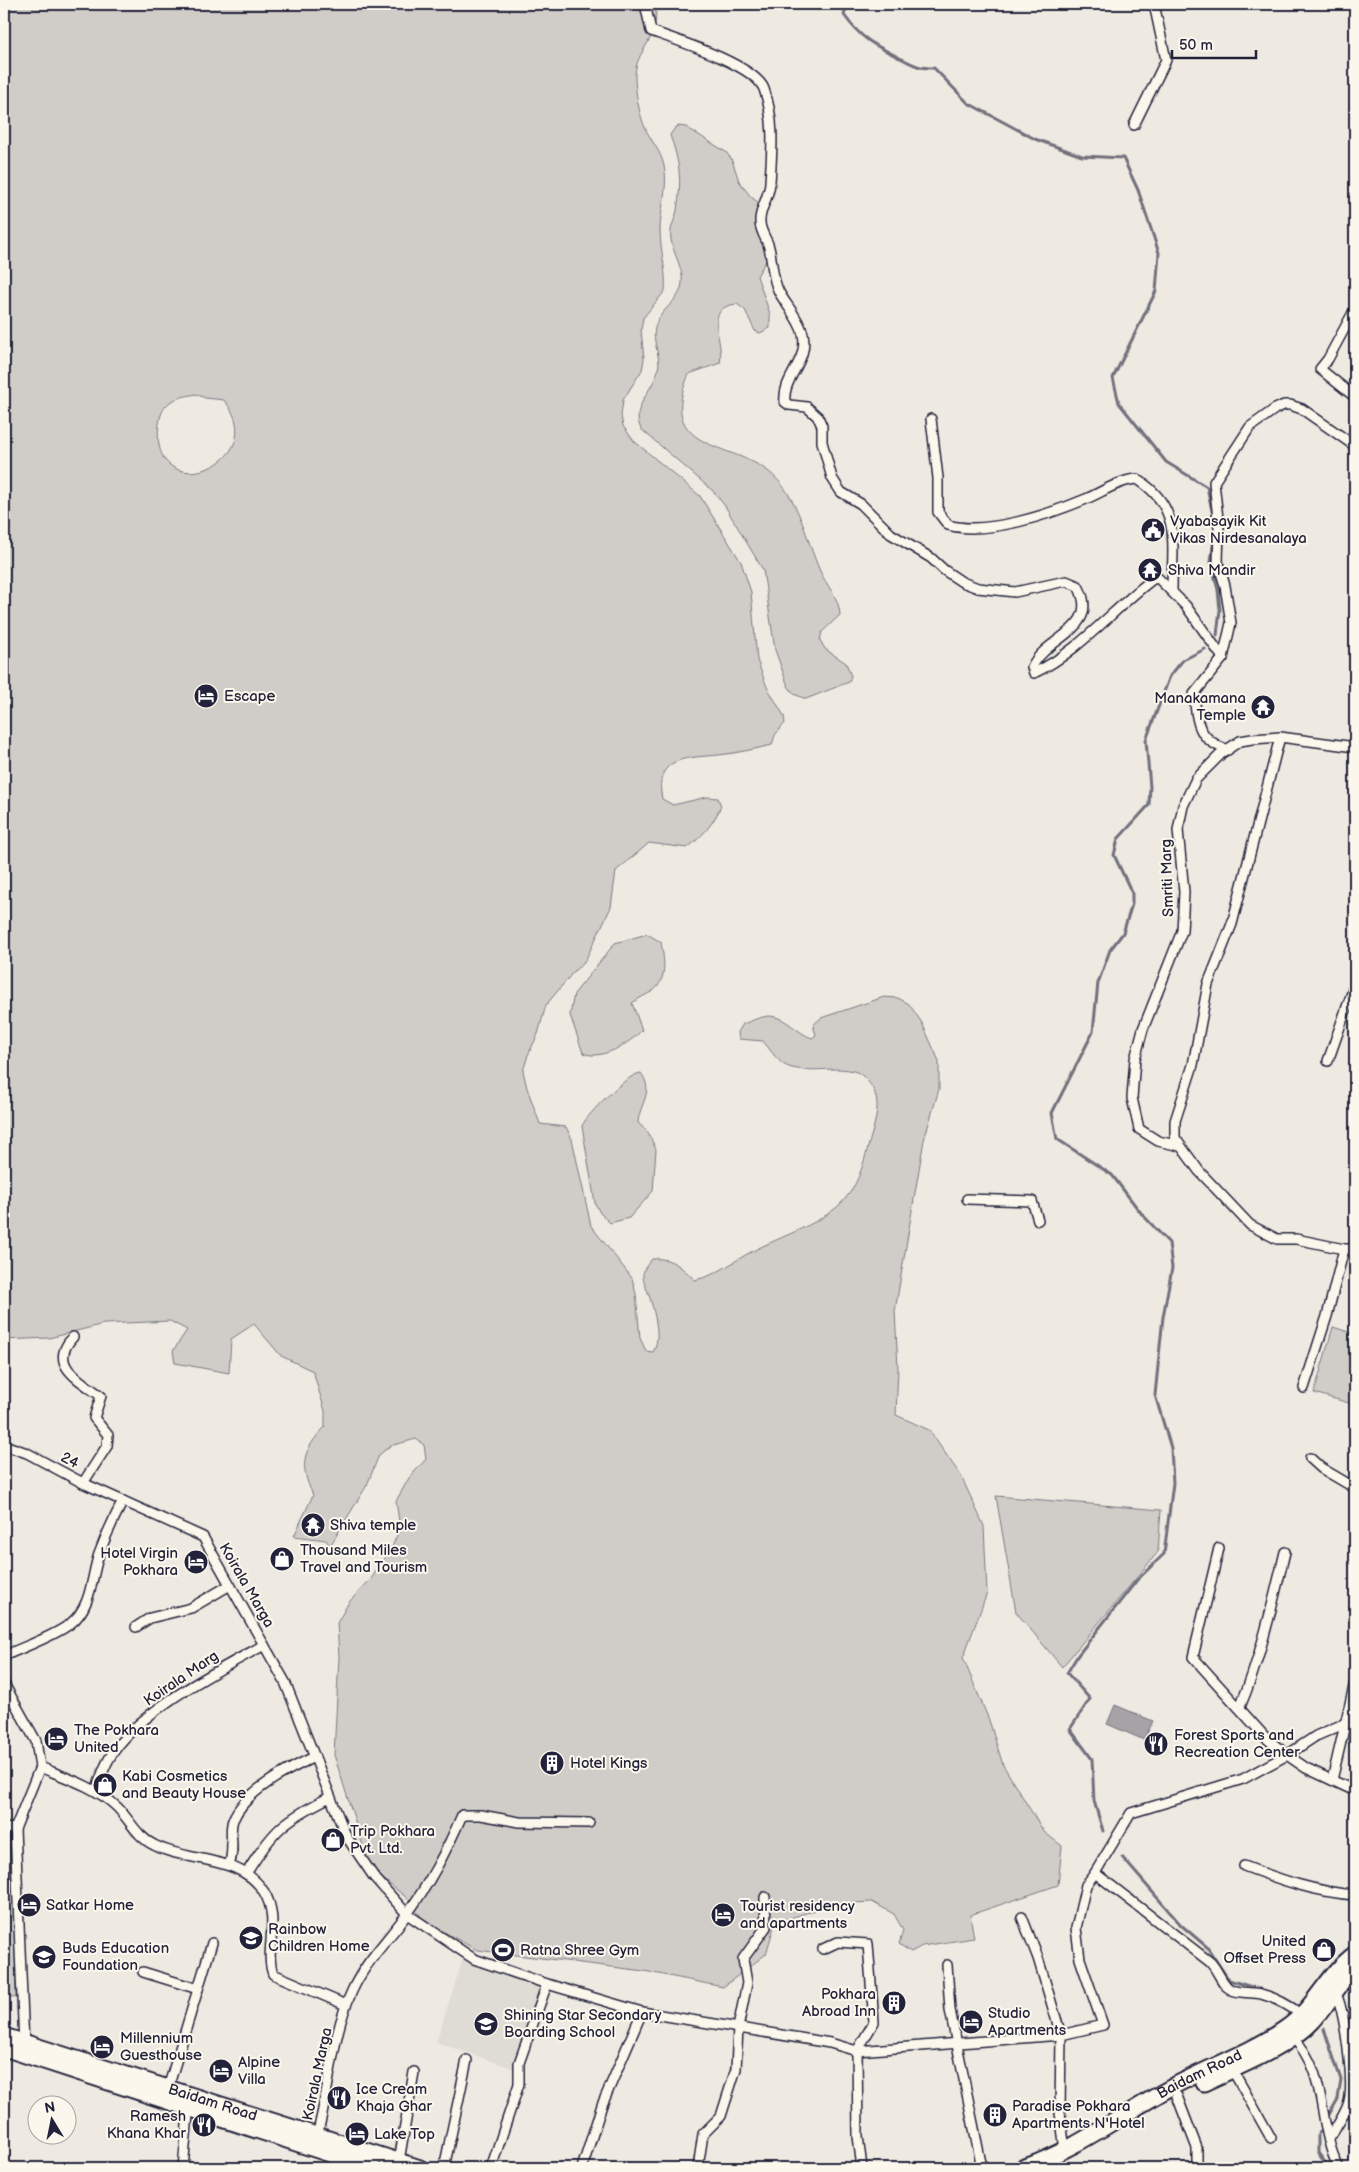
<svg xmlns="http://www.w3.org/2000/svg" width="1359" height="2172" font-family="'Balsamiq Sans',sans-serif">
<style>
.built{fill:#dfdbd5}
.green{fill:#d0cdc9;stroke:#797882;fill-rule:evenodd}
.water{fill:#a6a3a7;stroke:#716f7c}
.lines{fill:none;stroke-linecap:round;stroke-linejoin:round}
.stream{stroke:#716f7c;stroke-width:3}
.minor-casing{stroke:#22223b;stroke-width:12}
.primary-casing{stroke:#22223b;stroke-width:19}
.minor{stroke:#fbf7ec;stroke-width:9}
.primary{stroke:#fbf7ec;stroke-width:15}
.labels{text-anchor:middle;stroke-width:4;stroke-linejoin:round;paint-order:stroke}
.poi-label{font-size:15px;fill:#22223b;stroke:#fbf7ec;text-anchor:start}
.street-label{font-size:15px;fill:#22223b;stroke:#fbf7ec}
</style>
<rect width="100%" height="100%" fill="#eeeae2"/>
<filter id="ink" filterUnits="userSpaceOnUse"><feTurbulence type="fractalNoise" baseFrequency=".02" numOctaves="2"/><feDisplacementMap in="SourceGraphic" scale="10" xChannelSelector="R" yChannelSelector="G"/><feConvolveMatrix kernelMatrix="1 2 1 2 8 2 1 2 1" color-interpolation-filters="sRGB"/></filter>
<g filter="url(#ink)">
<path class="built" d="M463 1959 544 1984 515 2069 436 2042Z"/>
<g class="green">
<path d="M4 4H655C661 42 634 48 635 79 636 95 639 113 645 128 651 141 661 151 664 166 669 187 660 209 660 230 660 251 667 271 665 291L643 318 641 330 644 359 642 370 623 400 621 416 623 426 634 441 700 496 741 562 751 592 757 660 767 687 784 716 785 723 775 735 772 745C755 749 737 753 719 755 689 758 653 755 662 799L673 805 707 797 718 798 721 806C714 823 702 837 687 848L649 843 616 871 611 907 584 963 575 970 546 1005 538 1034 528 1055 523 1071 527 1088 540 1124 566 1127 572 1139 591 1226 632 1278 636 1294 640 1338 646 1351 653 1352C662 1337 654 1311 649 1295 647 1289 643 1282 643 1276 643 1269 647 1265 652 1259 672 1257 681 1267 695 1280 718 1275 733 1261 753 1251 781 1236 825 1223 845 1199 861 1181 865 1156 872 1133 878 1111 882 1095 864 1077 848 1060 804 1078 783 1064 776 1059 769 1048 763 1041L739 1039 738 1032 743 1024C751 1021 762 1016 770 1016 786 1017 797 1033 812 1038L816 1035 813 1025 821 1018 884 997 898 998 909 1004 922 1023 939 1061V1089L924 1140 895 1311 898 1368 896 1415 929 1430 961 1476 984 1526 987 1593 963 1658 989 1720 1003 1765 1044 1832 1062 1846 1058 1885 970 1915 974 1938 922 1946 911 1952 899 1944 903 1930 894 1914 872 1902 834 1904 775 1923 766 1954 723 1987 644 1971 477 1950 424 1921 408 1899 370 1868 334 1755 339 1657 337 1623 349 1602 371 1579 392 1547 400 1528 396 1501 409 1478 426 1459 424 1445 416 1439 390 1446 379 1455 367 1485 330 1546 326 1540 294 1536 313 1495C299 1465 302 1451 325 1427V1411L313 1371 281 1356 254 1324 231 1339 229 1373 175 1363 173 1351 187 1330 170 1321 104 1324 49 1338 4 1340ZM196 394 205 398 224 400C277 463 147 512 159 424 162 400 176 398 196 394Z"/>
<path d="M679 126 686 127 726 152 732 160 739 181 751 197 759 203 767 259 757 276 770 314V328L760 333 755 331 745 310 737 304C701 307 725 342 720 363L689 374C656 450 729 442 768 471 799 495 805 537 820 571 826 585 840 599 840 615L822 632 820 640 825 649 846 663 851 676 849 682 806 699 794 694 788 686 775 650 763 570 725 506 713 491 641 429C630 407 653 391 658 370 662 354 649 339 657 322 662 309 678 301 681 288 686 271 673 255 671 239 669 228 675 221 677 210 682 180 680 163 670 135L675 128Z"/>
<path d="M647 934 661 942C664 959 668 979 653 991 646 995 639 998 632 1003L642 1030C629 1044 601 1061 583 1053L570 1015 574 994 615 943Z"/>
<path d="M641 1073C655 1092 639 1104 638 1123L647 1131 656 1149 653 1191 629 1218 610 1223 600 1213 595 1203 582 1126C588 1113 627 1074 641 1073Z"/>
<path d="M1333 1327 1355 1334V1374L1349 1403 1314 1393Z"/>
<path d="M996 1496 1161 1510 1158 1552 1062 1667 1016 1612Z"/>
<path d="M4 1833 13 1835 16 1998 4 1995Z"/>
</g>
<path class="water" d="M1115 1705 1153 1721 1144 1740 1107 1724Z"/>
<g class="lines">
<g class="stream">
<path d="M847 4 844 15C861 39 874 45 900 58 915 65 917 68 934 68L968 103 1035 139 1082 156 1123 158 1138 190 1159 253 1156 291 1113 378 1119 403 1166 462 1207 487 1214 520"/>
<path d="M1215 531 1211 562 1218 590 1220 610 1217 635"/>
<path d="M1103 1831 1094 1801 1092 1759 1070 1729 1090 1699 1067 1673 1078 1655 1137 1580 1164 1554 1173 1483 1171 1448 1155 1395 1163 1317 1172 1268 1169 1243 1141 1213 1112 1175 1057 1139 1052 1113 1093 1032 1098 983 1110 950 1123 933 1132 904V893L1114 855 1118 839 1149 805 1150 787 1146 740 1170 676 1183 660 1205 649"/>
<path d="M1122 1857 1181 1925 1207 1947 1229 1980 1268 1992"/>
<path d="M1324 2029 1341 2080 1338 2099 1327 2118"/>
<path d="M1324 2128 1318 2134V2153L1329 2168"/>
</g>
<defs>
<g id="minor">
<path d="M645 4 651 31C676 40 755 65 764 89 775 120 772 150 770 182 770 196 759 209 760 222 760 230 765 237 768 244 773 259 771 277 779 292 786 305 800 320 803 334 809 362 782 377 785 402L789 405 807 407 818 417 822 426V442L832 478 841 492 861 504 891 534 931 558 944 570 962 582 978 588 1015 592 1066 581 1078 586C1102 630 1046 636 1032 667L1034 673C1079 652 1113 609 1153 579L1158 578 1186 606 1223 658"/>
<path d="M1134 125 1166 60 1154 4"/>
<path d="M1355 309 1328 359 1320 369 1355 397"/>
<path d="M931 419 938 478V512L948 525C987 536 1050 514 1086 499 1102 492 1120 480 1137 479 1182 507 1172 544 1172 590"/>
<path d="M1280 737 1232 924 1208 984 1193 1065 1175 1121V1138L1199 1171 1250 1225 1277 1239H1296L1344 1249H1355"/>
<path d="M1228 750C1198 740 1197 724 1194 694L1223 658 1231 623 1225 586 1218 562 1219 528 1214 482 1250 427 1275 409 1284 405H1290L1302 409 1355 446"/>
<path d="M1328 1061 1355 984"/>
<path d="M1180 1146 1158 1141 1139 1129 1132 1098 1135 1059 1143 1029 1182 931 1184 892 1178 830 1183 806 1196 779 1222 753 1240 741 1252 739 1280 737 1355 747"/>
<path d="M967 1199 1032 1201 1038 1220"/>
<path d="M73 1337C47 1365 80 1380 101 1396L94 1418 108 1435 107 1446 83 1483"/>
<path d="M1304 1388 1327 1316 1344 1249"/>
<path d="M4 1445 27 1453 83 1483 203 1537 285 1682 346 1836 374 1877 407 1914 474 1959 547 1984 642 2012 830 2043 857 2051 1061 2035 1038 1958 1022 1917"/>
<path d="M1310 1458 1321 1468 1355 1488"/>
<path d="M1219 1548 1193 1657 1266 1738 1287 1755 1306 1768 1355 1791"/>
<path d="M136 1627 150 1618 191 1608 230 1585"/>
<path d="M4 1656C25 1646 51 1638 70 1624 92 1607 91 1578 99 1554 106 1535 114 1518 123 1501"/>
<path d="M4 1684 36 1741 40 1767 15 1829"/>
<path d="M1240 1707C1260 1660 1273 1602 1285 1552"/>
<path d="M40 1767C67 1778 96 1787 117 1807 130 1820 137 1837 154 1845 188 1863 242 1855 264 1892 281 1919 264 1951 273 1974L346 2005"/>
<path d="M1332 1780 1355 1682"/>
<path d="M96 1791C100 1780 103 1769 109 1759 134 1713 219 1670 264 1645"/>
<path d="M4 1828 15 1829 24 2045"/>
<path d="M229 1865C236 1847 228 1833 233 1820 245 1791 287 1770 314 1757"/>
<path d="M1244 1866C1281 1880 1315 1892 1355 1895"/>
<path d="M1095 1873 1210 1962C1218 1970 1222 1985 1230 1989 1239 1994 1252 1992 1261 1994 1276 1998 1290 2006 1302 2015"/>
<path d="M246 1874C273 1830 284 1820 330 1797"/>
<path d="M823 1949 838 1942 868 1944 874 2022 857 2051 858 2136 862 2168"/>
<path d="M947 1965 950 2010 982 2168"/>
<path d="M143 1972 198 1989"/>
<path d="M1291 2035C1330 2074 1316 2125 1339 2168"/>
<path d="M1232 2069 1271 2138"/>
<path d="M168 2088 212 1943"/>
<path d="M1177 2096 1197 2148V2168"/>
<path d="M316 2139C330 2091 331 2036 352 1991 365 1962 388 1940 407 1914 429 1884 447 1850 462 1815H481L519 1822 589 1823"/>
<path d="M1329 2139C1336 2127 1345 2115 1349 2102 1354 2082 1345 2010 1335 1992"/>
<path d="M1065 2150 1060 2113 1061 2035 1103 2025 1080 1959 1076 1928 1086 1885 1095 1873 1131 1813 1243 1779 1287 1755 1316 1736 1355 1719"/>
<path d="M399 2161 414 2072"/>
<path d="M183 2168 189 2104"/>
<path d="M444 2168 467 2060"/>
<path d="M491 2168 519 2084V2063L547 1984"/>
<path d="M582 2168 602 2105 642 2012"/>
<path d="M698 2168 703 2134 721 2116 736 2069 738 2028 747 1983 743 1959 766 1927 765 1897"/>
</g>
<g id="primary">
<path id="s1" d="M4 2036 420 2168"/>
<path d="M4 2048 373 2168"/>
<path d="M1204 2083C1235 2068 1289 2047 1312 2022 1328 2005 1338 1984 1355 1968"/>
<path id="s2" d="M1022 2168C1076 2150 1122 2114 1172 2087 1207 2068 1254 2051 1286 2028 1315 2008 1327 1974 1355 1954"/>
</g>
</defs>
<use href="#minor" class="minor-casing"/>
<use href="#primary" class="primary-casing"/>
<use href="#minor" class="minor"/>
<use href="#primary" class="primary"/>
</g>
</g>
<defs>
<symbol id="civic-disc" viewBox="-11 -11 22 22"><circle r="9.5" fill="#22223b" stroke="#fbf7ec"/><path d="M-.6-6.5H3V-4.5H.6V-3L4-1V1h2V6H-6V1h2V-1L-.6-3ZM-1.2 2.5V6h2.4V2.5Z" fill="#fff"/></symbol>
<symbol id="temple-disc" viewBox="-11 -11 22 22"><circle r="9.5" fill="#22223b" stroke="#fbf7ec"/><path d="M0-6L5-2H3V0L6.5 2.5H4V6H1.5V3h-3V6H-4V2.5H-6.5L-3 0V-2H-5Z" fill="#fff"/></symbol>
<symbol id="hotel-disc" viewBox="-11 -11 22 22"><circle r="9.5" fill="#22223b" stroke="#fbf7ec"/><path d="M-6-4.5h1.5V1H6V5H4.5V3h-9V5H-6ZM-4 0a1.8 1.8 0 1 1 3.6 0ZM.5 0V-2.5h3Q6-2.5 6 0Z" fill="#fff"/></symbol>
<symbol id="shop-disc" viewBox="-11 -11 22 22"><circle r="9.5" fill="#22223b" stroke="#fbf7ec"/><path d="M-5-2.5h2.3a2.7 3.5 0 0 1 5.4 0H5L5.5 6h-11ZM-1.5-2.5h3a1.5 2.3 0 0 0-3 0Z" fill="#fff"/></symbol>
<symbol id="restaurant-disc" viewBox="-11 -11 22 22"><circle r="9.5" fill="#22223b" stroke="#fbf7ec"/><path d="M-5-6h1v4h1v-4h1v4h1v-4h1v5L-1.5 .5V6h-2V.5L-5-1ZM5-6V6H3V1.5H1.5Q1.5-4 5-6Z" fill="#fff"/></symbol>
<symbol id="building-disc" viewBox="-11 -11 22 22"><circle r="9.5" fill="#22223b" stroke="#fbf7ec"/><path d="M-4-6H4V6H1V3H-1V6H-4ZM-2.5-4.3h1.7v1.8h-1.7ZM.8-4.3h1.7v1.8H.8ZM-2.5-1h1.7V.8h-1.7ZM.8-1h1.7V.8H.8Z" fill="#fff"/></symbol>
<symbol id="school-disc" viewBox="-11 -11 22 22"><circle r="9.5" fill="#22223b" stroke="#fbf7ec"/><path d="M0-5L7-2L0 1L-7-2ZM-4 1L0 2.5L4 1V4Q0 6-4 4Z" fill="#fff"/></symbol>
<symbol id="stadium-disc" viewBox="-11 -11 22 22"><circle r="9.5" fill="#22223b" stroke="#fbf7ec"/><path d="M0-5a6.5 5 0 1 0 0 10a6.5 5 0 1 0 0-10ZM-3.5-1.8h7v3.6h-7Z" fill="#fff"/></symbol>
</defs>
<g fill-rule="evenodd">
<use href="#civic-disc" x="1139" y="516" width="28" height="28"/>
<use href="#temple-disc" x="1136" y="556" width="28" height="28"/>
<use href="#hotel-disc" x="192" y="682" width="28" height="28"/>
<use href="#temple-disc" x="1249" y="693" width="28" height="28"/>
<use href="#temple-disc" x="299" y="1511" width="28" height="28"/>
<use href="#shop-disc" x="268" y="1545" width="28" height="28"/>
<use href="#hotel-disc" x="182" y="1548" width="28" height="28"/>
<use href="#hotel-disc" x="42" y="1725" width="28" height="28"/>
<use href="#restaurant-disc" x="1142" y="1730" width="28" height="28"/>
<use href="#building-disc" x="538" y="1749" width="28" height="28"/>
<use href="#shop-disc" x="91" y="1771" width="28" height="28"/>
<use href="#shop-disc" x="319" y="1826" width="28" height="28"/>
<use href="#hotel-disc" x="15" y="1891" width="28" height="28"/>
<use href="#hotel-disc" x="709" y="1901" width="28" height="28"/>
<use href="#school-disc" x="237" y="1924" width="28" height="28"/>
<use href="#stadium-disc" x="489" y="1936" width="28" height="28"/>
<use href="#shop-disc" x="1310" y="1936" width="28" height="28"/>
<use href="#school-disc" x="30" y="1943" width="28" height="28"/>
<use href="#building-disc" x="880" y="1989" width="28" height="28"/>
<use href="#hotel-disc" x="957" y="2008" width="28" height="28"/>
<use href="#school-disc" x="472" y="2010" width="28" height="28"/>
<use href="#hotel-disc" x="88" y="2033" width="28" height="28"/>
<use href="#hotel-disc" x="207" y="2057" width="28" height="28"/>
<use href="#restaurant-disc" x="325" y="2084" width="28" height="28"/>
<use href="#building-disc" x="981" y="2101" width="28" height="28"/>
<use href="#restaurant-disc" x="190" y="2111" width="28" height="28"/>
<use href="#hotel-disc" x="343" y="2120" width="28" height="28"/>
</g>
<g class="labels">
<g class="poi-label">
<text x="1170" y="526">Vyabasayik Kit<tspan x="1170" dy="17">Vikas Nirdesanalaya</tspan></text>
<text x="1168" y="575">Shiva Mandir</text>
<text x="224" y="701">Escape</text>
<text x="1246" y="703" text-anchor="end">Manakamana<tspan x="1246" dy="17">Temple</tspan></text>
<text x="330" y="1530">Shiva temple</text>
<text x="300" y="1555">Thousand Miles<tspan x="300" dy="17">Travel and Tourism</tspan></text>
<text x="178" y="1558" text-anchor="end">Hotel Virgin<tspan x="178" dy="17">Pokhara</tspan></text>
<text x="74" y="1735">The Pokhara<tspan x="74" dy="17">United</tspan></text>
<text x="1174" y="1740">Forest Sports and<tspan x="1174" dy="17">Recreation Center</tspan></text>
<text x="570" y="1768">Hotel Kings</text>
<text x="122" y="1781">Kabi Cosmetics<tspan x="122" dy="17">and Beauty House</tspan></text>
<text x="350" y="1836">Trip Pokhara<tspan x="350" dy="17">Pvt. Ltd.</tspan></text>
<text x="46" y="1910">Satkar Home</text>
<text x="740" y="1911">Tourist residency<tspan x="740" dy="17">and apartments</tspan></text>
<text x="268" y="1934">Rainbow<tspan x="268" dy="17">Children Home</tspan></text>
<text x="1306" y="1946" text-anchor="end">United<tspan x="1306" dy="17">Offset Press</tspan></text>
<text x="62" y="1953">Buds Education<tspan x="62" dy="17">Foundation</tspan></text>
<text x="520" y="1955">Ratna Shree Gym</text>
<text x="876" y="1999" text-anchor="end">Pokhara<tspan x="876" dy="17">Abroad Inn</tspan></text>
<text x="988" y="2018">Studio<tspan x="988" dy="17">Apartments</tspan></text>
<text x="504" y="2020">Shining Star Secondary<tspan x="504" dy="17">Boarding School</tspan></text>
<text x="120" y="2043">Millennium<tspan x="120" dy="17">Guesthouse</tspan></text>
<text x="238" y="2067">Alpine<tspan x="238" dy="17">Villa</tspan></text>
<text x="356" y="2094">Ice Cream<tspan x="356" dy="17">Khaja Ghar</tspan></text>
<text x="1012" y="2111">Paradise Pokhara<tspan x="1012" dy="17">Apartments N'Hotel</tspan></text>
<text x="186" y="2121" text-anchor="end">Ramesh<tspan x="186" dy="17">Khana Khar</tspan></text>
<text x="374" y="2139">Lake Top</text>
</g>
<g class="street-label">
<text transform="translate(1167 878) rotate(-92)" y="5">Smriti Marg</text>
<text transform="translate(70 1460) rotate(28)" y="5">24</text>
<text transform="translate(247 1585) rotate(60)" y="5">Koirala Marga</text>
<text transform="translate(181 1678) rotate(-34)" y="5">Koirala Marg</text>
<text transform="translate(317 2074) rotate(-78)" y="5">Koirala Marga</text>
<text dy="5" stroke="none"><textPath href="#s2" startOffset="201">Baidam Road</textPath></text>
<text dy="5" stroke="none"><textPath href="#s1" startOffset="219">Baidam Road</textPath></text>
</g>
</g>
<rect width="1359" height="2172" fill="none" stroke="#fbf7ec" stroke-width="20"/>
<rect x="10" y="10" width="1339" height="2152" fill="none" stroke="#22223b" stroke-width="2" filter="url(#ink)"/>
<g transform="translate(52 2120) rotate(350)"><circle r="24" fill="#fbf7ec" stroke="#a4a2a5"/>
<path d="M0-4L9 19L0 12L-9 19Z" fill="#22223b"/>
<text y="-8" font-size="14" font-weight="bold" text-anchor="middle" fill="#22223b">N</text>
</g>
<path d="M1172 50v8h84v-8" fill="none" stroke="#22223b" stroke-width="2.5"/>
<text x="1179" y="50" font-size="15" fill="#22223b" stroke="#fbf7ec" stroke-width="4" paint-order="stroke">50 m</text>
</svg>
